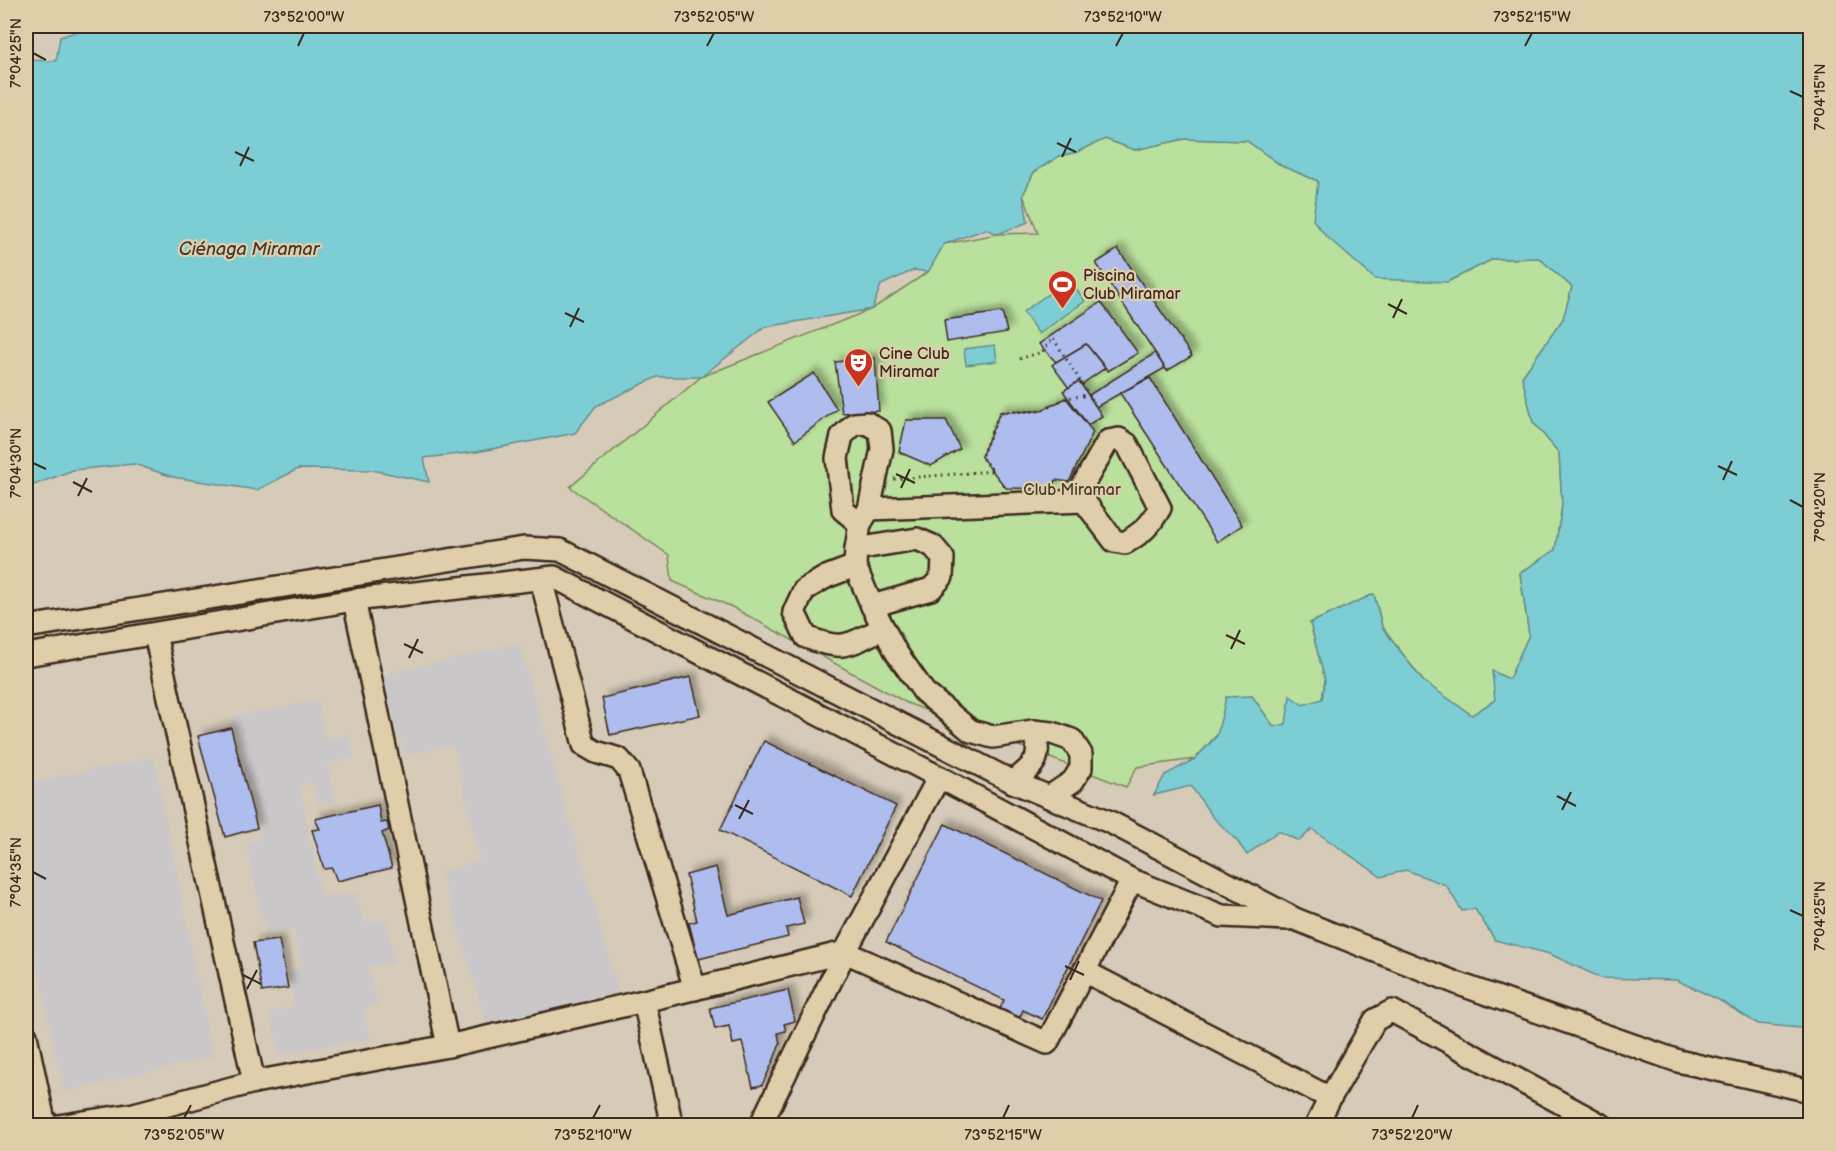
<svg xmlns="http://www.w3.org/2000/svg" width="1836" height="1151" font-family="'Balsamiq Sans',sans-serif">
<style>
.built{fill:#cac7c8}
.green{fill:#b9e09c;stroke:#7a855d;stroke-width:1.5}
.water{fill:#7dced4;stroke:#638c8b;stroke-width:1.5}
.building{fill:#aebded;stroke:#3b2a1e;stroke-width:1.5;filter:url(#shadow)}
.lines{fill:none;stroke-linecap:round;stroke-linejoin:round}
.minor-casing{stroke:#3b2a1e;stroke-width:26}
.path{stroke:#3b2a1e;stroke-width:3;stroke-dasharray:1.5 4.5;stroke-linecap:butt}
.minor{stroke:#e0ceab;stroke-width:21}
.ticks{fill:none;stroke:#3b2a1e;stroke-width:2}
.labels{text-anchor:middle;stroke-width:4.5;stroke-linejoin:round;paint-order:stroke}
.poi-label{font-size:16px;fill:#3b2a1e;stroke:#e0ceab;text-anchor:start}
.park-label{font-size:16px;fill:#483c2b;stroke:#e0ceab}
.water-label{font-size:18px;font-style:italic;fill:#423a30;stroke:#e0ceab}
.neatline{fill:none;stroke:#3b2a1e;stroke-width:2}
.ticks-label{font-size:15px;text-anchor:middle;fill:#3b2a1e}
</style>
<defs>
<filter id="shadow"><feDropShadow dx="5.5" dy="-5.5" stdDeviation="3" flood-color="#0004"/></filter>
</defs>
<rect width="100%" height="100%" fill="#d6cbb8"/>
<filter id="ink" filterUnits="userSpaceOnUse"><feTurbulence type="fractalNoise" baseFrequency=".0167" numOctaves="2"/><feDisplacementMap in="SourceGraphic" scale="12" xChannelSelector="R" yChannelSelector="G"/><feConvolveMatrix kernelMatrix="1 2 1 2 8 2 1 2 1" color-interpolation-filters="sRGB"/></filter>
<g filter="url(#ink)">
<g class="built">
<path d="M519 643 619 992 487 1026 441 872 480 860 453 745 405 755 378 676Z"/>
<path d="M318 700 326 739 349 735 354 758 327 763 336 802 318 805 312 783 300 785 321 897 357 893 364 922 387 920 394 963 368 967 378 1005 363 1008 370 1039 280 1054 269 1013 294 1006 289 972 300 969 294 928 265 933 246 843 262 838 231 717Z"/>
<path d="M154 757 213 1057 64 1092 26 916V783Z"/>
</g>
<path class="green" d="M1105 139 1135 150 1184 139 1247 141 1282 166 1318 181 1447 282 1493 259 1539 258 1572 287 1563 319 1522 377 1533 422 1559 453 1562 505 1555 550 1520 573 1529 635 1509 679 1493 672 1495 700 1472 716 1423 681 1382 626 1374 594 1310 623 1325 680 1322 700 1303 705 1286 724 1274 727 1252 696 1195 759 1137 767 1126 787 907 703 732 607 672 581 669 555 570 487 701 377 872 309 928 272 944 244 998 234 1038 233 1023 195 1034 172 1059 156 1077 152Z"/>
<g class="water">
<path d="M92 26H1810V1029L1758 1024 1719 1000 1676 980 1601 978 1550 954 1495 940 1475 909 1462 911 1446 885 1406 870 1381 877C1359 860 1334 845 1312 829L1299 841 1278 831 1247 855 1237 841 1212 816 1191 786 1154 795 1165 775 1195 759 1217 736 1226 697 1252 696 1274 727 1286 724 1290 696 1303 705 1322 699 1325 680 1310 623 1374 594 1382 627 1423 681 1472 715 1495 700 1492 671 1509 679 1529 635 1520 573 1555 550 1562 505 1559 453 1533 422 1522 377 1563 319 1572 287 1539 258 1493 259 1447 282 1375 279 1326 236 1313 220 1318 181 1282 166 1247 141 1184 139 1135 150 1105 139 1077 152 1059 156 1034 172 1023 195 1028 222 998 234 986 229 944 244 928 272 914 270 881 285 872 309 765 327 701 377H657L596 406 575 433 476 452 424 458 429 482 372 470 298 469 257 490 173 477 134 464 73 470 26 488V60L56 61 60 37Z"/>
<path d="M1069 279 1085 301 1039 334 1023 312Z"/>
<path d="M995 345 997 361 966 365 964 349Z"/>
</g>
<g class="building">
<path d="M1118 249 1192 356 1167 371 1096 263Z"/>
<path d="M1101 302 1138 353 1108 371 1086 344 1056 362 1039 344Z"/>
<path d="M1002 312 1007 332 947 342 944 320Z"/>
<path d="M1086 344 1105 368 1082 384 1079 381 1069 388 1052 365 1056 362Z"/>
<path d="M1155 353 1165 368 1096 407 1089 395Z"/>
<path d="M875 358 879 411 842 413 835 362Z"/>
<path d="M814 373 837 409 795 441 768 402Z"/>
<path d="M1150 378 1242 525 1217 542 1120 393Z"/>
<path d="M1079 381 1102 416 1088 425 1063 391Z"/>
<path d="M1066 398 1093 432 1069 482 1055 480 1052 489 1006 488 981 457 1000 412 1041 411Z"/>
<path d="M906 420H946L960 449 931 466 899 452Z"/>
<path d="M691 677 700 715 610 735 602 698Z"/>
<path d="M231 728 257 828 225 837 198 736Z"/>
<path d="M764 741 896 806 852 896 720 830Z"/>
<path d="M378 805 381 823 387 822 389 830 382 833 392 868 337 881 332 868 324 869 312 830 320 829 315 819Z"/>
<path d="M945 824 1101 901 1042 1019 1023 1010 1018 1021 999 1011 1004 1000 886 942Z"/>
<path d="M716 867 728 915 797 897 804 924 786 928 788 937 698 959 689 923 697 921 686 875Z"/>
<path d="M279 940 288 988 262 992 253 943Z"/>
<path d="M788 990 795 1021 784 1024 786 1031 778 1033 780 1044 772 1064 762 1085 753 1087 742 1042 733 1044 729 1026 715 1029 710 1008Z"/>
</g>
<g class="lines">
<defs>
<g id="minor">
<path d="M1119 439 1127 444 1160 508C1150 526 1143 532 1125 543L1114 541 1084 501V483L1108 441Z"/>
<path d="M869 509 1084 501"/>
<path d="M860 524 843 510 837 458 842 436 854 424 867 423 880 431 882 449 869 509 860 524 856 549 855 566 872 606 896 652 924 692 971 731 993 737 1033 731 1052 733 1072 740 1081 754V768L1073 781 1049 797"/>
<path d="M856 549 917 539 933 546 943 558 942 577 931 589 872 606"/>
<path d="M855 566 826 577 804 590 794 612 806 637C844 652 849 645 883 628"/>
<path d="M541 579 584 745 596 752 619 759 629 771 695 989"/>
<path d="M354 600 448 1046"/>
<path d="M26 627 524 548 560 550 1013 782 1110 822 1295 919 1459 984 1678 1061 1810 1091"/>
<path d="M155 634 254 1082"/>
<path d="M26 655 354 600 554 577 939 777 1132 880 1222 916 1288 919"/>
<path d="M1013 782C1034 765 1044 759 1033 731"/>
<path d="M1084 971 1330 1098 1375 1020 1392 1011 1603 1126"/>
<path d="M644 1001 672 1126"/>
<path d="M26 1036 45 1126"/>
<path d="M58 1126 134 1114 254 1082 448 1046 644 1001 845 952 1047 1043 1132 880"/>
<path d="M760 1126 845 952 939 777"/>
<path d="M1316 1126 1330 1098"/>
</g>
</defs>
<use href="#minor" class="minor-casing"/>
<path class="path" d="M894 479 993 471 981 457 1000 412 1041 411 1066 398 1089 395 1053 338 1042 352 1019 359"/>
<use href="#minor" class="minor"/>
</g>
</g>
<path class="ticks" d="M298 46 304 33M707 46 714 33M1116 46 1123 33M1525 46 1532 33M33 53 46 60M1790 91 1803 97M1057 143 1076 152M235 152 254 161M1062 157 1071 138M240 166 249 147M1388 304 1407 314M565 313 584 322M1393 318 1402 299M570 327 579 308M33 463 46 469M1718 466 1737 475M896 474 915 483M1723 480 1732 461M73 482 92 492M901 488 910 469M78 496 87 478M1790 500 1803 507M1226 635 1245 644M404 644 423 653M1231 649 1240 630M409 658 418 639M1557 796 1576 806M735 805 753 814M1562 810 1571 792M739 819 749 800M33 872 46 879M1790 910 1803 916M1065 966 1084 975M243 975 261 984M1070 980 1079 961M247 989 257 970M184 1118 191 1105M593 1118 600 1105M1003 1118 1009 1105M1412 1118 1418 1105"/>
<defs>
<symbol id="stadium-pin" viewBox="-11 -11 22 30"><path d="M0 17L-7.5 6A9.5 9.5 0 1 1 7.5 6Z" fill="#c8321e" stroke="#e0ceab"/><path d="M0-5a6.5 5 0 1 0 0 10a6.5 5 0 1 0 0-10ZM-3.5-1.8h7v3.6h-7Z" fill="#fff"/></symbol>
<symbol id="theatre-pin" viewBox="-11 -11 22 30"><path d="M0 17L-7.5 6A9.5 9.5 0 1 1 7.5 6Z" fill="#c8321e" stroke="#e0ceab"/><path d="M-5-5.5Q0-4 5-5.5V0Q5 5 0 6Q-5 5-5 0ZM-3.3-2.5H-1v1.5H-3.3ZM1-2.5H3.3v1.5H1ZM-2.8 1Q0 5.5 2.8 1Z" fill="#fff"/></symbol>
</defs>
<g fill-rule="evenodd">
<use href="#stadium-pin" x="1046" y="268" width="33" height="45"/>
<use href="#theatre-pin" x="842" y="346" width="33" height="45"/>
</g>
<g class="labels">
<g class="poi-label">
<text x="1083" y="281">Piscina<tspan x="1083" dy="18">Club Miramar</tspan></text>
<text x="879" y="359">Cine Club<tspan x="879" dy="18">Miramar</tspan></text>
</g>
<g class="park-label">
<text x="1072" y="495">Club Miramar</text>
</g>
<g class="water-label">
<text x="249" y="255">Ciénaga Miramar</text>
</g>
</g>
<rect width="1836" height="1151" fill="none" stroke="#e0ceab" stroke-width="66"/>
<rect x="33" y="33" width="1770" height="1085" class="neatline"/>
<g class="ticks-label">
<text x="304" y="22">73°52'00"W</text>
<text x="714" y="22">73°52'05"W</text>
<text x="1123" y="22">73°52'10"W</text>
<text x="1532" y="22">73°52'15"W</text>
<text transform="translate(16 53) rotate(-90)" y="5">7°04'25"N</text>
<text transform="translate(1820 97) rotate(-90)" y="5">7°04'15"N</text>
<text transform="translate(16 463) rotate(-90)" y="5">7°04'30"N</text>
<text transform="translate(1820 507) rotate(-90)" y="5">7°04'20"N</text>
<text transform="translate(16 872) rotate(-90)" y="5">7°04'35"N</text>
<text transform="translate(1820 916) rotate(-90)" y="5">7°04'25"N</text>
<text x="184" y="1140">73°52'05"W</text>
<text x="593" y="1140">73°52'10"W</text>
<text x="1003" y="1140">73°52'15"W</text>
<text x="1412" y="1140">73°52'20"W</text>
</g>
</svg>
